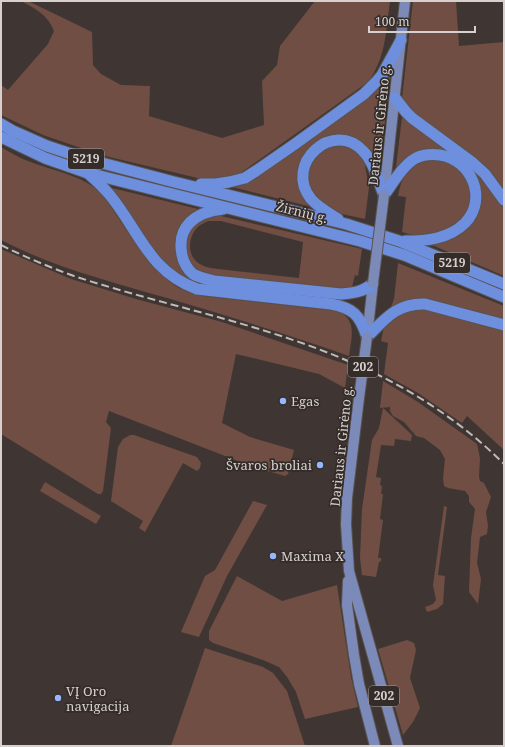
<svg xmlns="http://www.w3.org/2000/svg" width="505" height="747" font-family="'Noto Serif',serif">
<style>
.green{fill:#704e43;fill-rule:evenodd}
.lines{fill:none;stroke-linecap:round;stroke-linejoin:round}
.primary-casing{stroke:#5a5350;stroke-width:12}
.highway-casing{stroke:#5a5350;stroke-width:13}
.primary{stroke:#7b8ab8;stroke-width:10}
.highway{stroke:#6e8fdd;stroke-width:11}
.rail{stroke:#c1bbb8;stroke-width:2;stroke-dasharray:8 4;stroke-linecap:butt}
.primary-bridge-casing{stroke:#5a5350;stroke-width:12;stroke-linecap:butt}
.primary-bridge{stroke:#7b8ab8;stroke-width:10}
.poi-dot{fill:#96b6fd;stroke:#342c29;stroke-width:1.5}
.labels{text-anchor:middle;stroke-width:3.5;stroke-linejoin:round;paint-order:stroke}
.shield{fill:#342c29;stroke:#a59f9c;stroke-width:1}
.shield-label{font-size:12px;font-weight:bold;fill:#d6d0ce}
.street-label{font-size:13px;fill:#d6d0ce;stroke:#342c29}
.poi-label{font-size:13px;fill:#d6d0ce;stroke:#342c29;text-anchor:start}
</style>
<rect width="100%" height="100%" fill="#3f3633"/>
<g class="green">
<path d="M21 1H28L92 32 93 65 101 74 121 85 150 86 149 116 222 138 264 125 262 81 277 65 280 46 315 1H390C386 30 386 58 368 82L242 172 241 176 210 181 101 155 43 135 1 115V85L8 90 48 44 54 31C48 15 36 9 21 1Z"/>
<path d="M413 1H456L459 46 504 42V193L404 105 402 98Z"/>
<path d="M389 71H391L379 171 354 139 309 150 302 157 299 166 298 177 312 207 232 187 241 184Z"/>
<path d="M402 117 466 162 484 179 504 206V276L432 245 450 238 461 232 480 188 441 150 395 175Z"/>
<path d="M343 145 356 151 368 165 365 166 369 187 365 219 342 214 328 207 313 195 307 178 312 158 329 146Z"/>
<path d="M1 147C10 152 19 158 28 161 53 171 82 175 101 193 122 222 146 264 174 285 183 291 193 293 203 296L338 311C358 320 351 339 349 356 289 335 228 316 167 298 111 282 53 267 1 240Z"/>
<path d="M431 160H441L451 162 466 176 471 194 467 212 462 219 455 225 438 234 416 236 402 232 406 197 398 196C402 175 409 164 431 160Z"/>
<path d="M108 187 198 209C168 225 169 262 195 281 200 284 207 285 213 287L202 286 178 275 158 256Z"/>
<path d="M217 215 362 249 358 276 355 275 351 291 214 277C209 275 201 273 196 270 180 258 183 231 199 221 203 217 211 216 217 215ZM208 221H221L303 242 299 278 218 269C210 268 203 267 197 262 186 253 189 234 199 226 201 224 205 223 208 221Z"/>
<path d="M1 249 71 279 136 299 222 322 348 365 345 388 319 374 236 354 222 423 250 437 294 450 288 474 285 476 251 466 109 411 106 422 111 428 103 491 101 494H98L1 434Z"/>
<path d="M398 263 504 306V321L416 299 406 301 391 307 394 299Z"/>
<path d="M420 308 504 330V450L467 416 462 423 418 393 384 374 388 343 381 341 384 327 398 313Z"/>
<path d="M383 381 418 402 477 444 480 458 479 477 480 481 484 483 491 497 486 512 488 526 487 534 480 537 477 563 481 579 478 604 469 592 471 538 475 509 469 502V496L465 491 448 488 444 486 443 478 445 459 440 450 424 438 416 436 404 422 393 416 390 411V407L380 408Z"/>
<path d="M383 408 412 435 411 441 395 439 394 446 381 445 376 477 381 478 380 485 382 486 381 494H383L380 519 383 520 378 558H381V561L379 562 376 577 362 575 360 558 362 509 372 440 379 428Z"/>
<path d="M130 435H134L197 457 201 463 200 468 197 471 183 463 145 532 139 528 143 521 111 501 118 447 123 439Z"/>
<path d="M45 482 101 516 96 524 40 491Z"/>
<path d="M253 501 267 505 227 576 199 637 181 632 205 576 215 570Z"/>
<path d="M444 506 447 507 438 575 445 576 443 604 437 609 427 612 425 607 433 604 436 600 433 585Z"/>
<path d="M237 576 282 601 337 585 351 677 358 707 305 719 296 692 287 677 279 667 263 660 213 643 209 640V631Z"/>
<path d="M407 640 414 643 416 650 410 678 420 708 413 722 403 735 378 649Z"/>
<path d="M205 648 263 667 273 673 287 691 305 746H171Z"/>
</g>
<g class="lines">
<defs>
<g id="primary">
<path d="M384 195 405 1"/>
<path d="M367 337 373 283"/>
<path d="M359 398 347 498 346 524 349 571 398 746"/>
<path d="M348 581 347 605 354 655 359 684 375 746"/>
</g>
<g id="highway">
<path d="M395 98 406 112 412 118 473 163 485 174 504 200"/>
<path d="M1 124 13 131 47 146 83 158 174 182 346 224 399 241 504 284"/>
<path d="M1 137 45 158 88 173 360 241 404 255 504 297"/>
<path d="M89 174C96 180 103 187 109 194 139 230 148 271 197 289L331 304C353 308 360 315 367 337 385 319 397 303 425 304L504 325"/>
<path d="M201 184H216L229 182 245 178 256 171 295 144 364 94 376 82 382 75 401 40"/>
<path d="M384 195C393 183 403 165 416 158 424 154 432 154 440 155 472 160 488 199 465 223 449 239 426 241 405 241"/>
<path d="M223 209C196 212 176 226 182 255 183 262 188 270 193 274 200 278 207 279 214 281L341 294C353 293 364 292 373 283"/>
<path d="M338 219C329 213 318 207 311 199 283 164 333 119 363 151 374 162 378 181 384 195"/>
</g>
</defs>
<use href="#primary" class="primary-casing"/>
<use href="#highway" class="highway-casing"/>
<use href="#primary" class="primary"/>
<use href="#highway" class="highway"/>
<path class="rail" d="M1 245C25 257 49 267 74 276 165 306 260 323 348 361 405 385 460 420 504 464"/>
<defs>
<g id="primary-bridge">
<path d="M373 283 384 195"/>
<path d="M359 398 367 337"/>
</g>
</defs>
<use href="#primary-bridge" class="primary-bridge-casing"/>
<use href="#primary-bridge" class="primary-bridge"/>
</g>
<g class="poi-dot">
<circle cx="283" cy="401" r="4"/>
<circle cx="320" cy="465" r="4"/>
<circle cx="273" cy="556" r="4"/>
<circle cx="58" cy="698" r="4"/>
</g>
<g class="labels">
<g class="shield">
<rect x="68" y="149" width="36" height="20" rx="3"/>
<rect x="434" y="253" width="36" height="20" rx="3"/>
<rect x="348" y="357" width="30" height="20" rx="3"/>
<rect x="369" y="686" width="30" height="20" rx="3"/>
</g>
<g class="shield-label">
<text x="86" y="163">5219</text>
<text x="452" y="267">5219</text>
<text x="363" y="371">202</text>
<text x="384" y="700">202</text>
</g>
<g class="street-label">
<text transform="translate(379 125) rotate(-84)" y="5">Dariaus ir Girėno g.</text>
<text transform="translate(302 212) rotate(14)" y="5">Žirnių g.</text>
<text transform="translate(341 446) rotate(-84)" y="5">Dariaus ir Girėno g.</text>
</g>
<g class="poi-label">
<text x="291" y="406">Egas</text>
<text x="312" y="470" text-anchor="end">Švaros broliai</text>
<text x="281" y="561">Maxima X</text>
<text x="66" y="696">VĮ Oro<tspan x="66" dy="15">navigacija</tspan></text>
</g>
</g>
<rect width="505" height="747" fill="none" stroke="#d6d0ce" stroke-width="4"/>
<path d="M369 26v6h106v-6" fill="none" stroke="#d6d0ce" stroke-width="2"/>
<text x="375" y="26" font-size="12" fill="#d6d0ce" stroke="#342c29" stroke-width="3" paint-order="stroke">100 m</text>
</svg>
